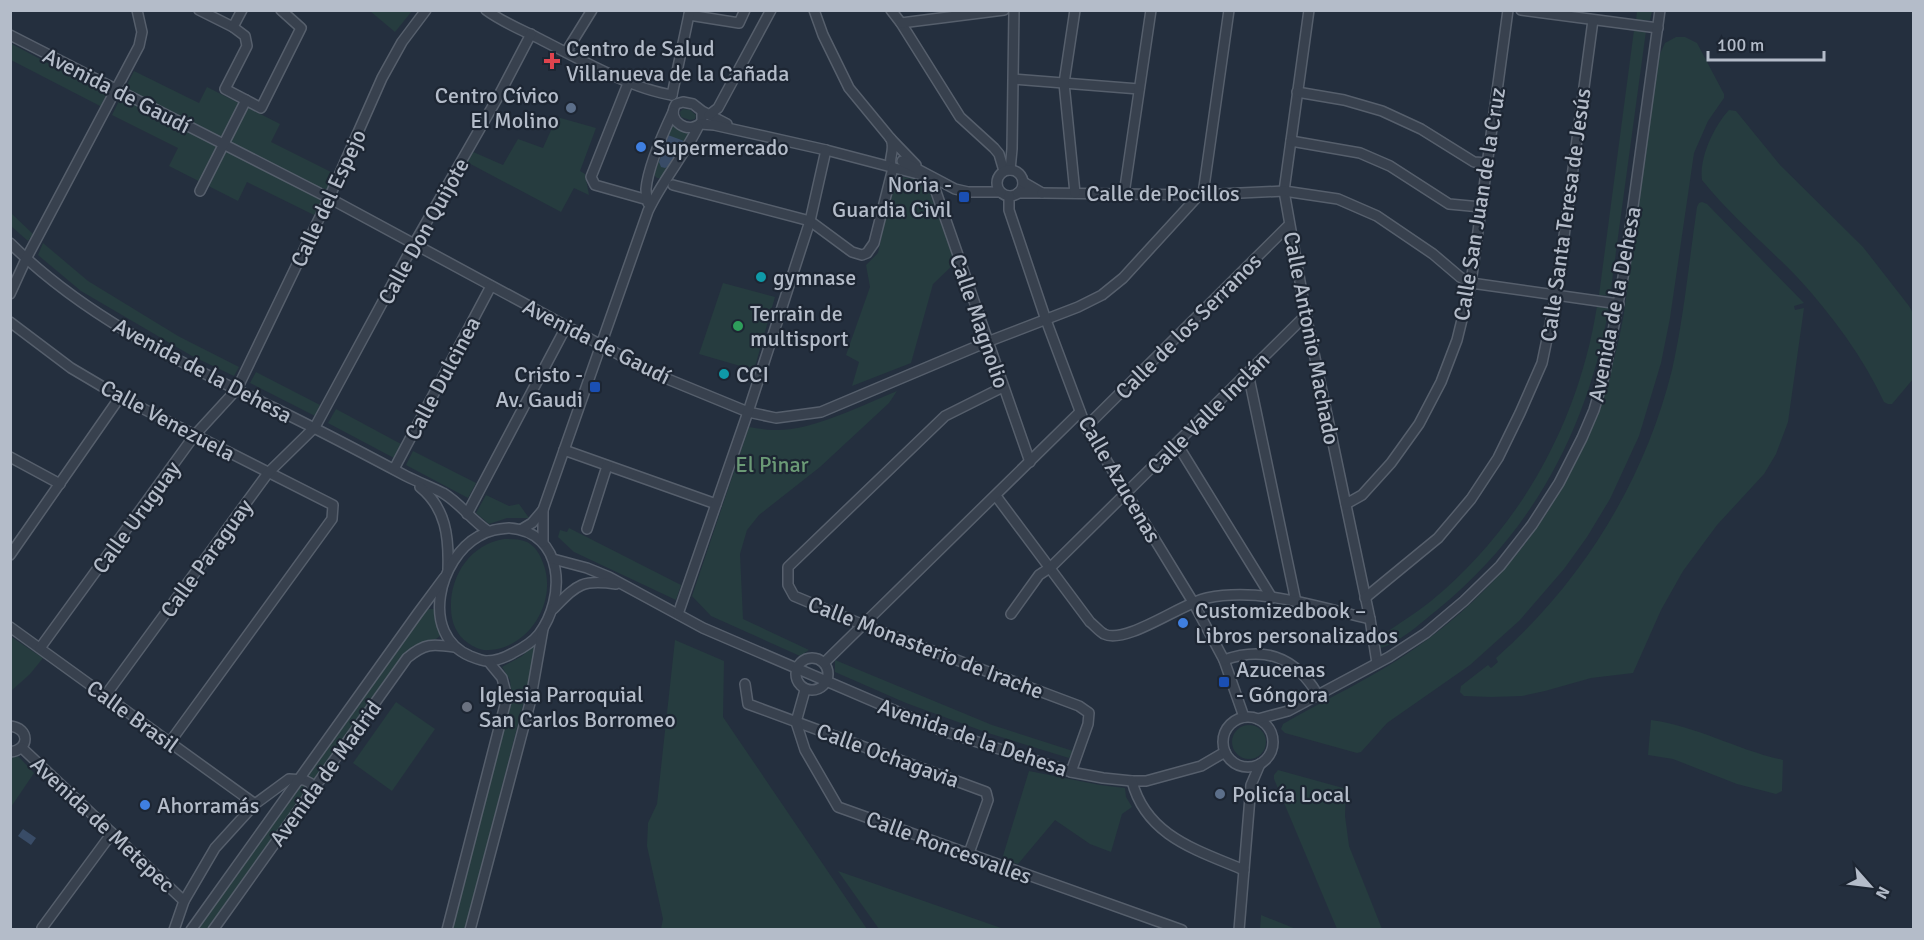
<svg xmlns="http://www.w3.org/2000/svg" width="1924" height="940" font-family="Signika,sans-serif">
<style>
.green{fill:#263c3f}
.water{fill:#394c67}
.lines{fill:none;stroke-linecap:round;stroke-linejoin:round}
.minor-casing{stroke:#565f6c;stroke-width:12}
.minor{stroke:#38414e;stroke-width:9}
.health-dot{fill:#e0444e;stroke:#1d2633;stroke-width:2}
.service-dot{fill:#5c6f8a;stroke:#1d2633;stroke-width:2}
.shop-dot{fill:#3f7fe0;stroke:#1d2633;stroke-width:2}
.transit-dot{fill:#1a4fb4;stroke:#1d2633;stroke-width:2}
.culture-dot{fill:#0f9aa8;stroke:#1d2633;stroke-width:2}
.leisure-dot{fill:#2e9e5b;stroke:#1d2633;stroke-width:2}
.worship-dot{fill:#6b7280;stroke:#1d2633;stroke-width:2}
.labels{text-anchor:middle;stroke-width:4.5;stroke-linejoin:round;paint-order:stroke}
.poi-label{font-size:22px;fill:#b4bcc9;stroke:#1d2633;text-anchor:start}
.street-label{font-size:22px;fill:#b4bcc9;stroke:#1d2633}
.park-label{font-size:22px;fill:#6b9a76;stroke:#1d2633}
</style>
<rect width="100%" height="100%" fill="#242f3e"/>
<g class="green">
<path d="M370 11H412L395 32Z"/>
<path d="M1637 11H1652L1650 20H1636Z"/>
<path d="M1634 30 1646 31 1610 296 1599 295Z"/>
<path d="M1676 37H1685L1697 43 1724 94V98L1708 121 1694 153 1670 318 1661 363 1639 436 1610 499 1587 537 1564 569 1520 620 1470 665 1387 723 1361 752 1357 753 1285 733 1281 729 1283 724C1327 698 1373 678 1414 649 1530 569 1600 450 1624 313L1659 56 1665 43Z"/>
<path d="M10 43 108 95 102 107 11 60Z"/>
<path d="M134 71 199 103 207 87 280 124 271 142 335 174 314 215 247 182 238 201 169 166 178 148 112 115Z"/>
<path d="M683 109 690 110 696 115 695 119 690 120 681 117 680 112Z"/>
<path d="M1729 110 1736 111 1780 165 1863 247 1909 306 1913 313V379L1892 404H1888L1884 402C1863 357 1832 315 1798 278 1766 245 1731 216 1702 180 1699 158 1714 126 1729 110Z"/>
<path d="M557 117 596 128 580 171 585 174 589 195 574 188 561 212 465 161 471 151 503 165 518 139 543 148Z"/>
<path d="M672 122 692 131 663 178H657L654 175Z"/>
<path d="M895 175 926 182 955 263 933 284 911 363 852 386 859 362 846 355 870 287 866 265 878 253Z"/>
<path d="M1702 202 1707 204 1804 303 1794 306 1795 310 1804 308 1788 422 1776 454 1764 474 1717 525 1683 571 1661 610 1633 673 1591 678 1545 691 1522 696 1491 697 1464 696 1460 692 1461 686 1488 665 1491 668 1498 662 1496 658C1582 582 1644 482 1672 370 1684 317 1689 261 1697 207L1699 203Z"/>
<path d="M11 213 33 234 28 241 11 226Z"/>
<path d="M43 243 88 281 178 336 239 367 234 376 192 356 81 291 38 255Z"/>
<path d="M723 283 775 297 754 370 699 354Z"/>
<path d="M1597 306 1609 307C1588 428 1533 532 1437 610 1421 623 1400 642 1381 648L1379 638C1396 625 1415 614 1431 601 1521 527 1579 421 1597 306Z"/>
<path d="M256 372 320 405 315 416 250 383Z"/>
<path d="M897 391 889 403 820 467 759 515 747 530 740 554 743 619 809 650 800 656 711 616 692 596 749 427C757 428 765 430 773 430 810 432 863 405 897 391Z"/>
<path d="M336 409 401 444 394 458 328 423Z"/>
<path d="M413 451 476 483 468 498 406 465Z"/>
<path d="M486 495 509 506 519 504 529 518H507L489 524 476 513Z"/>
<path d="M569 528 681 585 676 600 574 552 558 537 560 530 567 532Z"/>
<path d="M504 539C511 539 520 539 527 542 535 546 540 554 543 563 558 600 530 648 489 650 481 651 474 647 468 643 456 635 451 621 451 608 450 575 471 544 504 539Z"/>
<path d="M425 609H435L441 635 436 639 423 642 406 652 207 929 196 930Z"/>
<path d="M10 636 43 658 30 674 11 691Z"/>
<path d="M540 639 465 929 450 930 511 692 510 680 502 667 522 656Z"/>
<path d="M675 640 724 661 723 717 867 929H661L663 919 647 846 648 823 657 804Z"/>
<path d="M835 660 992 725 1073 751 1069 758 988 733 906 703 835 672Z"/>
<path d="M396 702 435 729 392 791 353 763Z"/>
<path d="M1651 720C1697 726 1737 750 1783 760L1782 791 1776 794 1737 784 1673 759 1648 755Z"/>
<circle cx="1249" cy="742" r="17"/>
<path d="M17 755 34 773 11 807V758Z"/>
<path d="M1278 770 1343 788 1346 790 1345 816 1349 846 1382 929H1337L1274 779V775Z"/>
<path d="M1029 771 1100 785 1125 788 1126 797 1132 807 1122 814 1111 852 1090 844 1055 820 1018 864 1002 859Z"/>
<path d="M838 871 1004 929H879Z"/>
<path d="M1261 915 1296 929H1260Z"/>
</g>
<g class="water">
<path d="M668 135 684 141 669 166 665 168 661 167 659 162Z"/>
<path d="M23 829 36 838 31 845 18 836Z"/>
</g>
<g class="lines">
<defs>
<g id="minor">
<path d="M199 10 233 27"/>
<path d="M242 10 233 27 245 36 247 46 225 89 261 108 301 28 281 10"/>
<path d="M486 10C502 22 522 30 540 39 577 58 632 89 672 95"/>
<path d="M814 10 823 35 849 88 891 139C896 151 887 159 892 168"/>
<path d="M891 10 901 23 960 117 994 148 999 154 1004 171"/>
<path d="M1309 10 1284 191 1306 315 1370 619 1377 663"/>
<path d="M1521 10 1658 28"/>
<path d="M689 15 739 23 745 10"/>
<path d="M901 23 1004 10"/>
<path d="M10 35 329 198 653 373 748 412 776 418 821 412 987 342 1078 307 1102 295 1123 278 1199 195"/>
<path d="M566 52 592 10"/>
<path d="M1014 79 1139 89"/>
<path d="M629 81 591 177 595 185 648 200"/>
<path d="M1297 92 1344 100 1382 111 1421 129 1474 162 1488 163"/>
<path d="M672 95 690 10"/>
<path d="M702 111V122C690 136 665 121 676 104L683 102 693 104 702 111 727 124"/>
<path d="M709 115 718 108 771 10"/>
<path d="M700 124 714 125 826 150 933 178"/>
<path d="M890 138 916 165"/>
<path d="M1291 141 1360 153 1390 166 1449 204 1481 207"/>
<path d="M902 161 955 189 968 192H1000"/>
<path d="M1010 170 1012 149 1014 10"/>
<circle cx="1010" cy="183" r="13"/>
<path d="M933 178 934 186 1030 462"/>
<path d="M673 185 810 221 852 252 862 255 867 253 874 243 893 168"/>
<path d="M200 191 246 100"/>
<path d="M1018 193H1042L1023 182"/>
<path d="M1042 193 1199 195 1284 191 1338 199 1377 216 1433 254 1460 277 1471 283 1619 304"/>
<path d="M1075 193 1064 83 1075 10"/>
<path d="M1124 194 1151 10"/>
<path d="M1203 194 1229 10"/>
<path d="M1009 196V210L1046 320 1086 427 1193 602 1224 660 1244 717"/>
<path d="M648 203C647 198 646 193 646 189 648 168 664 131 673 112"/>
<path d="M10 243C86 318 178 361 272 407 317 429 361 452 406 476 418 482 431 487 443 493 460 503 472 521 488 531"/>
<path d="M10 294 26 259 139 46 142 32 137 10"/>
<path d="M10 322 71 368 120 397 333 505 332 519 170 742"/>
<path d="M1248 373 1296 602"/>
<path d="M1003 387 945 416 788 567V585L794 596 861 624 1079 706 1089 713 1088 724 1071 772"/>
<path d="M1086 427 1289 225"/>
<path d="M1177 444 1272 598"/>
<path d="M564 450 716 504"/>
<path d="M10 457 60 484"/>
<path d="M394 469 491 286"/>
<path d="M420 487C446 508 449 537 448 569"/>
<path d="M996 496 1090 622C1094 625 1099 631 1104 634 1126 645 1182 603 1207 598 1260 587 1318 607 1370 619"/>
<path d="M1346 504 1362 495 1391 463 1419 424 1441 382 1457 340 1471 283 1508 10"/>
<path d="M467 514 566 327"/>
<path d="M509 528C565 532 566 598 539 634 532 643 523 648 513 653 506 657 496 661 487 661 482 661 475 658 470 656 419 634 439 558 479 536 489 530 498 529 509 528Z"/>
<path d="M522 529 532 523 543 510"/>
<path d="M587 529 607 466"/>
<path d="M543 542V510L648 211C662 181 684 156 698 127"/>
<path d="M10 555 120 397"/>
<path d="M553 559 587 568 609 577 703 628 940 730 1071 772 1103 778 1132 781H1146L1201 766 1225 752"/>
<path d="M1365 598 1438 538 1471 499 1498 458 1520 413 1542 363 1556 296 1593 20"/>
<path d="M553 609C577 585 581 579 616 584"/>
<path d="M678 614 748 412 810 221 826 150"/>
<path d="M1011 614 1039 575 1051 567 1306 315"/>
<path d="M10 627 255 804"/>
<path d="M40 648 194 436 237 389 329 198 382 78 402 42 426 10"/>
<circle cx="812" cy="674" r="16"/>
<path d="M1224 660C1266 645 1296 658 1318 695"/>
<path d="M824 663 1080 412"/>
<path d="M745 684 748 704 986 792 988 800 969 853"/>
<path d="M805 690 796 722 805 750 838 807 1182 930"/>
<path d="M105 696 268 473 315 427 414 244 498 97 531 34"/>
<circle cx="1248" cy="742" r="25"/>
<path d="M1258 719 1288 711 1389 657 1426 633 1464 601 1500 566 1532 525 1559 483 1582 438 1594 410 1605 373 1624 272 1660 10"/>
<path d="M10 726C30 728 30 750 10 752"/>
<path d="M22 748 184 901"/>
<path d="M1132 781C1146 836 1197 850 1244 870"/>
<path d="M42 928 112 833"/>
<path d="M174 930 184 901 215 848 255 804 289 779 304 780 310 783 313 789"/>
<path d="M191 930 418 613 444 578"/>
<path d="M213 930 407 658C425 643 432 644 455 647"/>
<path d="M447 930 507 697 502 678 488 661"/>
<path d="M470 930 530 703 543 629"/>
<path d="M1239 930 1251 785 1260 764"/>
</g>
</defs>
<use href="#minor" class="minor-casing"/>
<use href="#minor" class="minor"/>
</g>
<path class="health-dot" d="M549 52h6v6h6v6h-6v6h-6v-6h-6v-6h6z"/>
<g class="service-dot">
<circle cx="571" cy="108" r="6"/>
<circle cx="1220" cy="794" r="6"/>
</g>
<g class="shop-dot">
<circle cx="641" cy="147" r="6"/>
<circle cx="1183" cy="623" r="6"/>
<circle cx="145" cy="805" r="6"/>
</g>
<g class="transit-dot">
<rect x="958" y="191" width="12" height="12" rx="3"/>
<rect x="589" y="381" width="12" height="12" rx="3"/>
<rect x="1218" y="676" width="12" height="12" rx="3"/>
</g>
<g class="culture-dot">
<circle cx="761" cy="277" r="6"/>
<circle cx="724" cy="374" r="6"/>
</g>
<circle class="leisure-dot" cx="738" cy="326" r="6"/>
<circle class="worship-dot" cx="467" cy="707" r="6"/>
<g class="labels">
<g class="poi-label">
<text x="566" y="56">Centro de Salud<tspan x="566" dy="25">Villanueva de la Cañada</tspan></text>
<text x="559" y="103" text-anchor="end">Centro Cívico<tspan x="559" dy="25">El Molino</tspan></text>
<text x="653" y="155">Supermercado</text>
<text x="952" y="192" text-anchor="end">Noria -<tspan x="952" dy="25">Guardia Civil</tspan></text>
<text x="773" y="285">gymnase</text>
<text x="750" y="321">Terrain de<tspan x="750" dy="25">multisport</tspan></text>
<text x="583" y="382" text-anchor="end">Cristo -<tspan x="583" dy="25">Av. Gaudi</tspan></text>
<text x="736" y="382">CCI</text>
<text x="1195" y="618">Customizedbook –<tspan x="1195" dy="25">Libros personalizados</tspan></text>
<text x="1236" y="677">Azucenas<tspan x="1236" dy="25">- Góngora</tspan></text>
<text x="479" y="702">Iglesia Parroquial<tspan x="479" dy="25">San Carlos Borromeo</tspan></text>
<text x="1232" y="802">Policía Local</text>
<text x="157" y="813">Ahorramás</text>
</g>
<g class="street-label">
<text transform="translate(117 90) rotate(27)" y="8">Avenida de Gaudí</text>
<text x="1163" y="201">Calle de Pocillos</text>
<text transform="translate(328 198) rotate(-65)" y="8">Calle del Espejo</text>
<text transform="translate(1479 204) rotate(-81)" y="8">Calle San Juan de la Cruz</text>
<text transform="translate(1565 215) rotate(-82)" y="8">Calle Santa Teresa de Jesús</text>
<text transform="translate(423 231) rotate(-61)" y="8">Calle Don Quijote</text>
<text transform="translate(1614 304) rotate(-79)" y="8">Avenida de la Dehesa</text>
<text transform="translate(980 321) rotate(71)" y="8">Calle Magnolio</text>
<text transform="translate(1188 326) rotate(-45)" y="8">Calle de los Serranos</text>
<text transform="translate(1312 338) rotate(79)" y="8">Calle Antonio Machado</text>
<text transform="translate(597 341) rotate(27)" y="8">Avenida de Gaudí</text>
<text transform="translate(203 370) rotate(28)" y="8">Avenida de la Dehesa</text>
<text transform="translate(442 378) rotate(-62)" y="8">Calle Dulcinea</text>
<text transform="translate(1208 413) rotate(-45)" y="8">Calle Valle Inclán</text>
<text transform="translate(168 420) rotate(28)" y="8">Calle Venezuela</text>
<text transform="translate(1120 479) rotate(60)" y="8">Calle Azucenas</text>
<text transform="translate(136 517) rotate(-54)" y="8">Calle Uruguay</text>
<text transform="translate(206 558) rotate(-54)" y="8">Calle Paraguay</text>
<text transform="translate(926 647) rotate(21)" y="8">Calle Monasterio de Irache</text>
<text transform="translate(133 716) rotate(36)" y="8">Calle Brasil</text>
<text transform="translate(973 737) rotate(19)" y="8">Avenida de la Dehesa</text>
<text transform="translate(888 755) rotate(20)" y="8">Calle Ochagavia</text>
<text transform="translate(325 773) rotate(-54)" y="8">Avenida de Madrid</text>
<text transform="translate(103 824) rotate(43)" y="8">Avenida de Metepec</text>
<text transform="translate(949 847) rotate(20)" y="8">Calle Roncesvalles</text>
</g>
<g class="park-label">
<text x="772" y="472">El Pinar</text>
</g>
</g>
<rect width="1924" height="940" fill="none" stroke="#b4bcc9" stroke-width="24"/>
<g transform="translate(1870 886) rotate(118)" stroke="#1d2633" stroke-width="4.5" paint-order="stroke">
<path d="M0-4.5L10 22L0 15L-10 22Z" fill="#b4bcc9"/>
<text y="-9" font-size="16" font-weight="bold" text-anchor="middle" fill="#b4bcc9">N</text>
</g>
<path d="M1708 51v9h116v-9" fill="none" stroke="#b4bcc9" stroke-width="3"/>
<text x="1717" y="51" font-size="18" fill="#b4bcc9" stroke="#1d2633" stroke-width="4.5" paint-order="stroke">100 m</text>
</svg>
